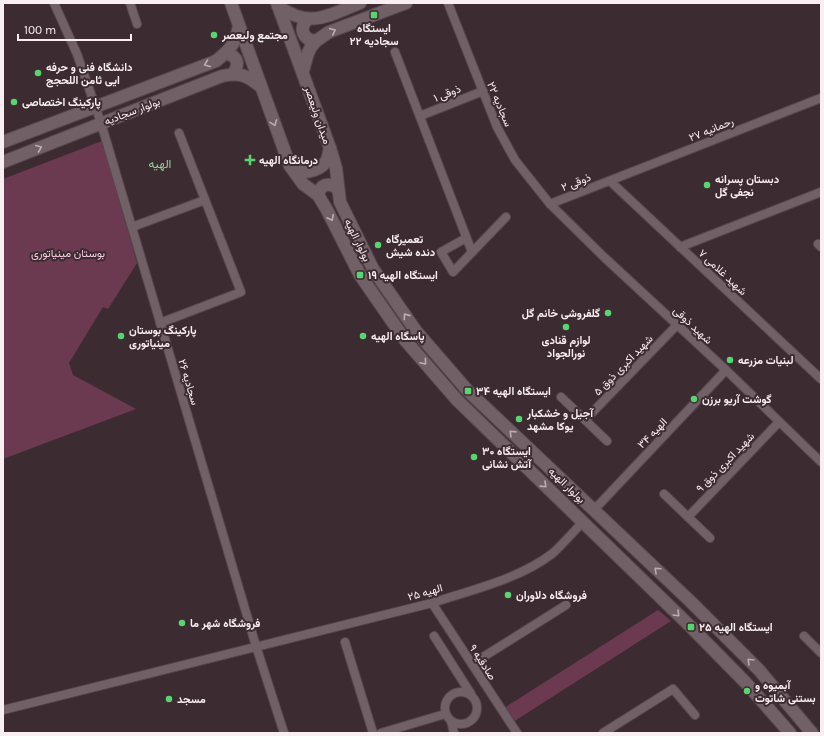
<svg xmlns="http://www.w3.org/2000/svg" width="824" height="736" font-family="Karla,Vazirmatn,sans-serif">
<style>
.green{fill:#6b3950}
.lines{fill:none;stroke-linecap:round;stroke-linejoin:round}
.minor-casing{stroke:#56484e;stroke-width:10}
.secondary-casing{stroke:#56484e;stroke-width:14}
.minor{stroke:#726067;stroke-width:8}
.secondary{stroke:#726067;stroke-width:12}
.oneway{stroke:#bcaeb3}
.poi-dot{fill:#58d570;stroke:#3c2c32;stroke-width:1.5}
.labels{text-anchor:middle;stroke-width:4;stroke-linejoin:round;paint-order:stroke}
.poi-label{font-size:11px;font-weight:bold;fill:#f9eef2;stroke:#3c2c32;text-anchor:start}
.street-label{font-size:11px;fill:#f9eef2;stroke:#3c2c32}
.park-label{font-size:11px;fill:#fccce0;stroke:#3c2c32}
.neighbourhood-label{font-size:12px;fill:#95d39c;stroke:#3c2c32}
</style>
<rect width="100%" height="100%" fill="#3c2c32"/>
<g class="green">
<path d="M102 141 137 263 108 309 103 307 69 363 73 375 136 409 3 459V179Z"/>
<path d="M658 610 671 621 513 722 504 708Z"/>
</g>
<g class="lines">
<defs>
<g id="minor">
<path d="M54 3 77 54 101 123 256 646 284 733"/>
<path d="M130 3 137 24"/>
<path d="M448 3 497 127 515 160 550 204 605 258 726 370 821 462"/>
<path d="M395 52 472 252"/>
<path d="M420 116 483 91"/>
<path d="M610 181 821 379"/>
<path d="M550 204 821 98"/>
<path d="M132 227 205 200"/>
<path d="M466 238 441 252 453 272 506 217"/>
<path d="M818 244 821 247"/>
<path d="M680 247 821 192"/>
<path d="M160 323 241 292 179 133"/>
<path d="M561 397 607 441"/>
<path d="M585 420 677 325"/>
<path d="M664 494 710 538"/>
<path d="M593 511 726 370"/>
<path d="M688 517 779 422"/>
<path d="M432 603 517 733"/>
<path d="M434 636 471 694"/>
<path d="M804 636 821 653"/>
<path d="M345 642 373 733"/>
<path d="M472 664 566 605"/>
<circle cx="461" cy="708" r="16"/>
<path d="M3 710 432 603C471 590 520 579 553 553 563 544 573 532 583 522"/>
<path d="M451 721 454 733"/>
<path d="M381 733 445 714"/>
<path d="M603 733 673 689 695 715"/>
</g>
<g id="secondary">
<path d="M231 3 290 166 303 184 318 195 327 210 360 275 405 340 457 400 691 627 746 683 790 733"/>
<path d="M277 3 330 148 336 168 340 202 373 269 416 331 468 391 691 602 759 670 812 733"/>
<path d="M278 6C310 29 327 16 360 3"/>
<path d="M308 19C298 28 303 40 316 41"/>
<path d="M226 53C238 57 240 63 233 74"/>
<path d="M303 71 308 53 311 47 316 41 329 32 406 3"/>
<path d="M3 142 216 61C231 49 235 44 239 26"/>
<path d="M3 162 222 76C240 72 246 75 260 86"/>
<path d="M290 166C293 167 296 170 299 171 308 174 322 169 327 160 328 157 329 152 330 148"/>
<path d="M318 195C321 184 328 182 337 188"/>
</g>
</defs>
<use href="#minor" class="minor-casing"/>
<use href="#secondary" class="secondary-casing"/>
<use href="#minor" class="minor"/>
<use href="#secondary" class="secondary"/>
</g>
<defs><path id="oneway-chevron" d="M-2-3.5L2.5 0L-2 3.5" fill="none" stroke-width="1.6" stroke-linecap="round" stroke-linejoin="round"/></defs>
<g class="oneway">
<use href="#oneway-chevron" transform="translate(333 31) rotate(-24)"/>
<use href="#oneway-chevron" transform="translate(207 64) rotate(159)"/>
<use href="#oneway-chevron" transform="translate(274 123) rotate(69)"/>
<use href="#oneway-chevron" transform="translate(39 148) rotate(-22)"/>
<use href="#oneway-chevron" transform="translate(331 218) rotate(64)"/>
<use href="#oneway-chevron" transform="translate(406 316) rotate(-125)"/>
<use href="#oneway-chevron" transform="translate(424 362) rotate(50)"/>
<use href="#oneway-chevron" transform="translate(512 433) rotate(-136)"/>
<use href="#oneway-chevron" transform="translate(544 485) rotate(44)"/>
<use href="#oneway-chevron" transform="translate(657 570) rotate(-137)"/>
<use href="#oneway-chevron" transform="translate(677 614) rotate(45)"/>
<use href="#oneway-chevron" transform="translate(750 661) rotate(-135)"/>
</g>
<g class="poi-dot">
<rect x="370" y="11" width="8" height="8" rx="2"/>
<circle cx="214" cy="35" r="4"/>
<circle cx="38" cy="73" r="4"/>
<circle cx="14" cy="102" r="4"/>
<path d="M248 154h4v4h4v4h-4v4h-4v-4h-4v-4h4z"/>
<circle cx="707" cy="185" r="4"/>
<circle cx="378" cy="245" r="4"/>
<rect x="356" y="271" width="8" height="8" rx="2"/>
<circle cx="608" cy="313" r="4"/>
<circle cx="566" cy="327" r="4"/>
<circle cx="121" cy="336" r="4"/>
<circle cx="363" cy="336" r="4"/>
<circle cx="730" cy="360" r="4"/>
<rect x="464" y="387" width="8" height="8" rx="2"/>
<circle cx="694" cy="399" r="4"/>
<circle cx="519" cy="419" r="4"/>
<circle cx="474" cy="457" r="4"/>
<circle cx="508" cy="595" r="4"/>
<circle cx="182" cy="623" r="4"/>
<rect x="687" y="623" width="8" height="8" rx="2"/>
<circle cx="747" cy="691" r="4"/>
<circle cx="169" cy="699" r="4"/>
</g>
<g class="labels">
<g class="poi-label">
<text x="374" y="32" text-anchor="middle">ایستگاه<tspan x="374" dy="13">سجادیه ۲۲</tspan></text>
<text x="222" y="39">مجتمع ولیعصر</text>
<text x="46" y="71">دانشگاه فنی و حرفه<tspan x="46" dy="13">ایی ثامن اللحجج</tspan></text>
<text x="22" y="106">پارکینگ اختصاصی</text>
<text x="259" y="164">درمانگاه الهیه</text>
<text x="715" y="183">دبستان پسرانه<tspan x="715" dy="13">نجفی گل</tspan></text>
<text x="386" y="243">تعمیرگاه<tspan x="386" dy="13">دنده شیش</tspan></text>
<text x="368" y="279">ایستگاه الهیه ۱۹</text>
<text x="600" y="317" text-anchor="end">گلفروشی خانم گل</text>
<text x="129" y="334">پارکینگ بوستان<tspan x="129" dy="13">مینیاتوری</tspan></text>
<text x="371" y="340">پاسگاه الهیه</text>
<text x="566" y="344" text-anchor="middle">لوازم قنادی<tspan x="566" dy="13">نورالجواد</tspan></text>
<text x="738" y="364">لبنیات مزرعه</text>
<text x="476" y="395">ایستگاه الهیه ۳۴</text>
<text x="702" y="403">گوشت آریو برزن</text>
<text x="527" y="417">آجیل و خشکبار<tspan x="527" dy="13">یوکا مشهد</tspan></text>
<text x="482" y="455">ایستگاه ۳۰<tspan x="482" dy="13">آتش نشانی</tspan></text>
<text x="516" y="599">فروشگاه دلاوران</text>
<text x="190" y="627">فروشگاه شهر ما</text>
<text x="699" y="631">ایستگاه الهیه ۲۵</text>
<text x="755" y="689">آبمیوه و<tspan x="755" dy="13">بستنی شاتوت</tspan></text>
<text x="177" y="703">مسجد</text>
</g>
<g class="street-label">
<text transform="translate(447 93) rotate(-22)" y="4">ذوقی ۱</text>
<text transform="translate(500 104) rotate(67)" y="4">سجادیه ۲۲</text>
<text transform="translate(132 111) rotate(-21)" y="4">بولوار سجادیه</text>
<text transform="translate(318 115) rotate(71)" y="4">میدان ولیعصر</text>
<text transform="translate(711 129) rotate(-22)" y="4">رحمانیه ۲۷</text>
<text transform="translate(576 182) rotate(-21)" y="4">ذوقی ۲</text>
<text transform="translate(358 240) rotate(64)" y="4">بولوار الهیه</text>
<text transform="translate(723 272) rotate(43)" y="4">شهید غلامی ۷</text>
<text transform="translate(693 325) rotate(43)" y="4">شهید ذوقی</text>
<text transform="translate(623 365) rotate(-46)" y="4">شهید اکبری ذوق ۵</text>
<text transform="translate(189 382) rotate(73)" y="4">سجادیه ۲۶</text>
<text transform="translate(652 433) rotate(-46)" y="4">الهیه ۳۴</text>
<text transform="translate(725 462) rotate(-46)" y="4">شهید اکبری ذوق ۹</text>
<text transform="translate(567 485) rotate(44)" y="4">بولوار الهیه</text>
<text transform="translate(425 592) rotate(-16)" y="4">الهیه ۲۵</text>
<text transform="translate(483 662) rotate(57)" y="4">صادقیه ۹</text>
</g>
<g class="park-label">
<text x="68" y="257">بوستان مینیاتوری</text>
</g>
<g class="neighbourhood-label">
<text x="160" y="168">الهیه</text>
</g>
</g>
<rect width="824" height="736" fill="none" stroke="#f9eef2" stroke-width="8"/>
<path d="M18 34v6h113v-6" fill="none" stroke="#f9eef2" stroke-width="2"/>
<text x="24" y="34" font-size="12" fill="#f9eef2" stroke="#3c2c32" stroke-width="3" paint-order="stroke">100 m</text>
</svg>
